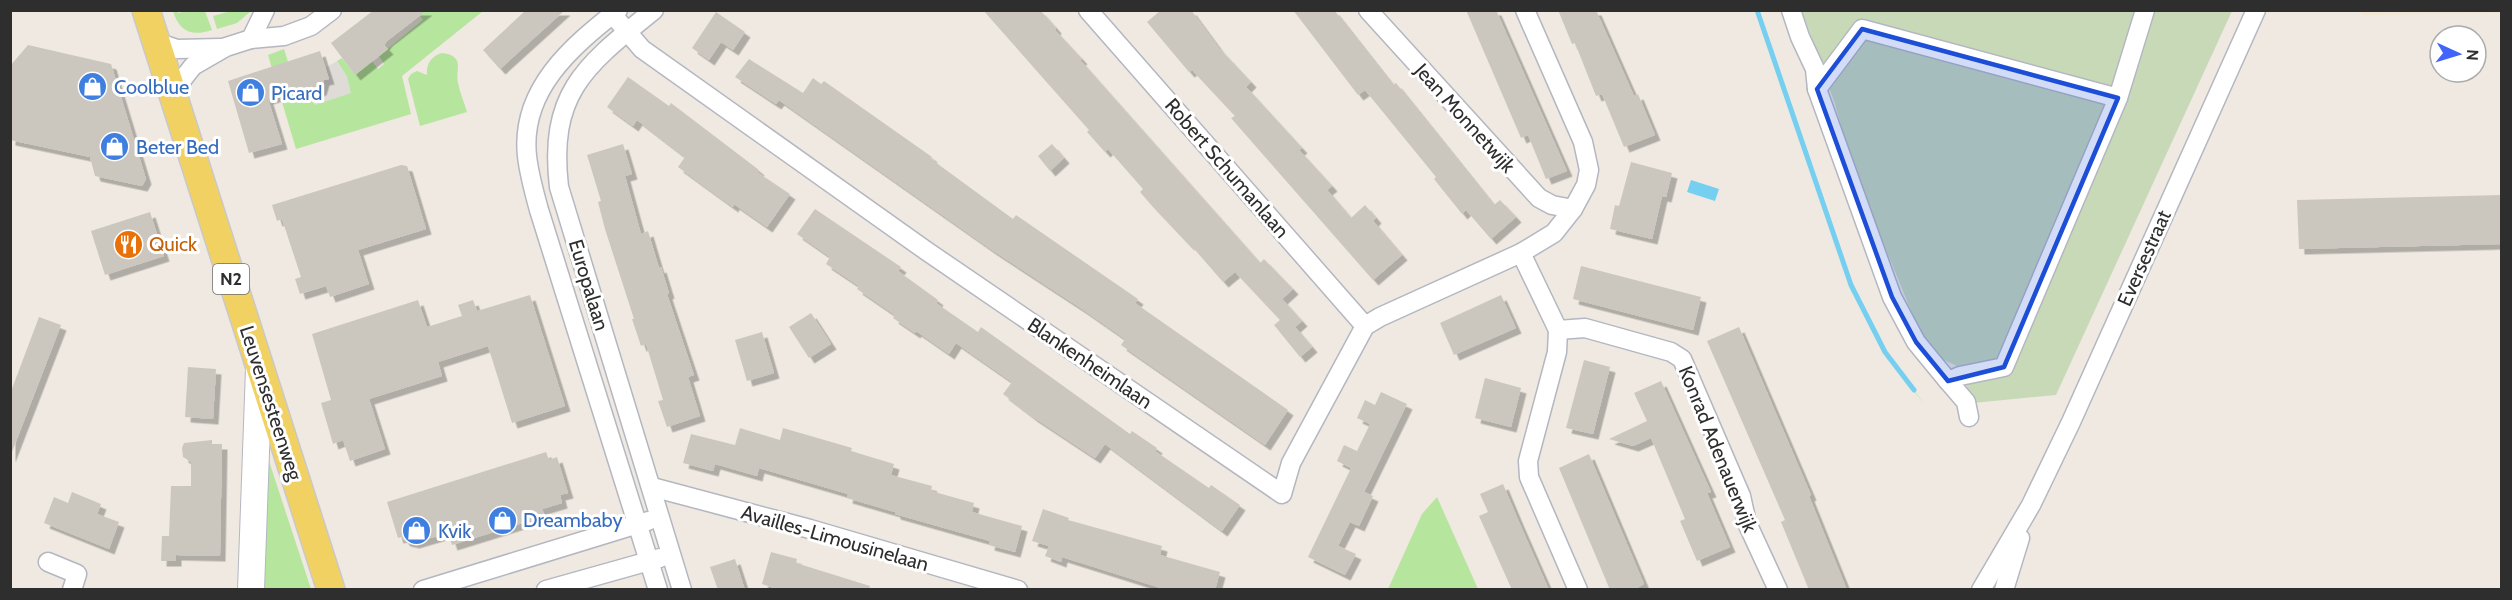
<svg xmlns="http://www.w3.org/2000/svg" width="2512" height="600" font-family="Cabin,sans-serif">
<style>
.education{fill:#f0e6d1}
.green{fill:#b6e59e}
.cemetery{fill:#c8d9b8}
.plaza{fill:#dfdcd8}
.water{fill:#75cff0}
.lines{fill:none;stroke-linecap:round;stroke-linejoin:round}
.stream{stroke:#75cff0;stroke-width:5}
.building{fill:#cbc7bf;filter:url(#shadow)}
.street-casing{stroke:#b4b7c1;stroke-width:21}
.secondary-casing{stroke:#b4b7c1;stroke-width:28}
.primary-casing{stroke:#c9c9c9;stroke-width:30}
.street{stroke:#fff;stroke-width:18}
.secondary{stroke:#fff;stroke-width:26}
.primary{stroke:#f2d163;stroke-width:27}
.marked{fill:#1d4ed8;fill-opacity:0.2;stroke:#1d4ed8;stroke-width:4.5;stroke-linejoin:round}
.labels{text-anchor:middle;stroke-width:6;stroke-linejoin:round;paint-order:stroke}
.shield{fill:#fff;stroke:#6d6d6d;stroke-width:1.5}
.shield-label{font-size:18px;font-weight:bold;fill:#2e2e2e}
.shop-label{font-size:20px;fill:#366cbe;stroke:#fff;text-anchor:start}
.street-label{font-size:20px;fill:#2e2e2e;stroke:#fff}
.food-label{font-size:20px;fill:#c56008;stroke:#fff;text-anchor:start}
</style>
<defs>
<filter id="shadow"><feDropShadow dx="5.5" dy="5.5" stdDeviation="0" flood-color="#0004"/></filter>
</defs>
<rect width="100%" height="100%" fill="#efe9e1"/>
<path class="education" d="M2501 10V13L2362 15V10Z"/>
<g class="green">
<path d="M173 11H177L178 13 187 11H205L212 30C191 37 179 31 173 11Z"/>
<path d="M231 11H251L237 23 217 29 213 16Z"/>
<path d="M417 11H483L402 76 411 114 296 149 268 55 284 49 288 62 289 92 306 87 314 104 347 77 337 61 342 58 355 75 372 61 378 69 384 64 379 56 423 20Z"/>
<path d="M1756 11H1759L1853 285 1886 351 1925 405 1884 353 1850 286Z"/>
<path d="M442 53C466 56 455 70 458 83 460 93 464 102 467 112L420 126 408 79 411 74 417 71 427 75C426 64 431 56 442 53Z"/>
<path d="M266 452 311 589H262Z"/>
<path d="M1437 497 1478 589H1388L1422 514Z"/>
</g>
<path class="cemetery" d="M1802 11H2232L2056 395 1973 403 1959 367 1944 360 1921 335 1853 169 1835 104Z"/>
<path class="plaza" d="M337 61 347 77 351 93 315 105 311 93 321 90 320 82 329 79 325 68Z"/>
<path class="water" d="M1691 180 1719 189 1715 201 1687 192Z"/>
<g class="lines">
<path class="stream" d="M1757 10 1851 285 1885 352 1914 390"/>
</g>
<g class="building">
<path d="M374 10H427L387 41 384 45 388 49 355 75 331 43Z"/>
<path d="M526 10H565L500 69 483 50Z"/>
<path d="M983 10H1040L1056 28 1055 30 1082 59 1080 60 1260 263 1264 259 1293 289 1282 299 1302 321 1295 327 1312 347 1300 357 1274 325 1280 320 1235 272 1223 282 1190 244 1189 245 1153 207 1140 192 1143 189 1108 149 1105 152 1087 132 1089 130Z"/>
<path d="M1161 10H1191L1219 48 1251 82 1246 87 1302 148 1299 150 1332 186 1327 190 1351 218 1365 205 1376 218 1373 221 1402 255 1373 280 1231 118 1235 116 1192 70 1189 72 1147 22Z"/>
<path d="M1293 10H1334L1393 85 1396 83 1494 205 1500 200 1516 217 1491 239 1466 210 1462 214 1434 179 1436 177 1365 90 1358 95Z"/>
<path d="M1466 10H1496L1567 171 1546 179 1528 135 1521 138Z"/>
<path d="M1558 10H1596L1634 96 1638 94 1655 135 1624 147 1602 94 1596 96 1575 43 1572 44Z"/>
<path d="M716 12 745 32 733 50 721 42 709 60 692 48Z"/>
<path d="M28 45 111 64 146 179 142 186 95 176 90 157 10 140V66Z"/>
<path d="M320 51 329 79 324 80 321 90 308 94 306 87 268 99 282 144 249 153 228 81Z"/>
<path d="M749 59 803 93 813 78 821 84 824 81 932 157 931 159 1013 219 1016 215 1138 299 1135 303 1288 410 1265 445 1121 345 1125 339 1082 309 992 250 779 100 776 104 735 77Z"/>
<path d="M628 77 669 106 671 103 759 170 757 172 790 194 767 227 734 204 733 207 678 167 685 157 637 120 633 126 607 107Z"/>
<path d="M623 144 632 174 625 176 641 234 648 231 659 268 661 267 669 293 667 294 694 375 688 377 700 416 667 427 658 401 663 400 646 344 641 346 632 319H634L605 229 598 202 601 201 587 155Z"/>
<path d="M1052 144 1064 158 1050 171 1038 156Z"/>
<path d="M1631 162 1672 173 1666 197 1662 196 1652 239 1610 229 1615 205 1619 206Z"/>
<path d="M401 165 407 166 426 229 358 250 369 284 330 297 326 286 300 294 295 279 301 277 282 219 277 221 272 205Z"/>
<path d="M2502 195V244L2299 249 2297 200Z"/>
<path d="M815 209 901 267 898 271 938 300 936 303 978 332 981 327 1130 434 1132 431 1157 448 1155 451 1209 488 1211 485 1240 505 1222 531 1105 444 1095 458 1033 417 1003 394 1012 382 956 343 949 354 916 331 915 333 893 318 895 315 857 289 859 286 826 264 830 257 797 234Z"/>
<path d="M150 212 164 256 105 275 91 231Z"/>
<path d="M1581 266 1701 297 1693 330 1573 299Z"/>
<path d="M530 295 565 406 512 423 488 346 438 362 442 376 369 399 385 449 350 461 343 440 333 444 321 403 331 400 312 334 418 300 427 327 462 316 458 305 473 300 477 311Z"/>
<path d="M1501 295 1516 328 1454 355 1440 323Z"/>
<path d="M811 313 831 344 809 358 789 327Z"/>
<path d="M39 317 61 325 10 457V394Z"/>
<path d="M1739 327 1811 495 1809 496 1847 590H1809L1781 522 1785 520 1707 341Z"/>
<path d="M762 332 774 373 747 381 735 340Z"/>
<path d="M1584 360 1610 367 1593 434 1566 428Z"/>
<path d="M188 367 216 369 213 419 185 417Z"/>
<path d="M1485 378 1521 388 1511 427 1475 418Z"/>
<path d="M1661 381 1711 492 1707 493 1730 547 1697 561 1680 521 1685 519 1651 438 1633 446 1609 439 1647 421 1634 393Z"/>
<path d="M1381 392 1407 404 1364 492 1373 496 1359 526 1350 522 1338 546 1356 554 1345 575 1308 557 1351 468 1337 461 1344 445 1357 451 1370 424 1357 418 1365 400 1375 405Z"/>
<path d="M740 428 780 440 783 428 852 448 851 451 894 464 891 475 932 486 931 491 974 503 972 512 1022 526 1015 552 989 545 990 541 895 514V512L847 498 848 494 759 468 757 476 715 464 713 471 683 463 691 434 735 445Z"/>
<path d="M212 440V444H222L220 556 176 555V561H161L162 536H169L171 486H191V462L183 457 182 448 184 443Z"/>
<path d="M546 452 549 460 557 457 568 493 560 495 562 503 542 509 545 516 452 545 448 533 414 543 405 541 402 537 398 538 387 502Z"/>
<path d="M1589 454 1644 584 1633 590H1610L1559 468Z"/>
<path d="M1503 484 1519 522 1549 590H1512L1479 516 1488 512 1480 494Z"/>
<path d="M72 492 101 504 97 514 119 522 109 549 44 523 54 497 68 503Z"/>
<path d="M1043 509 1069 518 1068 520 1162 546 1160 555 1220 572 1215 590H1167L1062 557 1061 562 1045 556 1049 546 1032 541Z"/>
<path d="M771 552 797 559 796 563 870 586 869 590H780L762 584Z"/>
<path d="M735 559 745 590H718L710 567Z"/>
</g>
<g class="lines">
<defs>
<g id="street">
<path d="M618 10C571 47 520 90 527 156 529 174 534 192 539 210L658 590"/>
<path d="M654 10C586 65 548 92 559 187L682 590"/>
<path d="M1088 10 1365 326"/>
<path d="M1368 10 1539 198 1552 205 1573 209"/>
<path d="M1791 10 1800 37 1815 69 1817 89 1892 297 1916 342 1948 381"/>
<path d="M613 15 642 49 928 252 1282 494 1291 463 1365 326 1380 317 1521 253 1554 233 1573 209 1586 185 1589 170 1583 142 1525 10"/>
<path d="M251 39 265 10"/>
<path d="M156 42 177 49 221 48"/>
<path d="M1817 89 1862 29 2118 98"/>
<path d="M177 102 182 80 193 66 226 47 251 39 284 36 311 26 332 10"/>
<path d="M1521 253 1558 330 1557 352 1528 461 1529 477 1578 590"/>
<path d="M1558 330 1585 328 1671 352 1682 359 1741 496 1747 523 1778 590"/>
<path d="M1969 417 1966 402 1948 381 1960 376 2004 367 2118 98 2145 10"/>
<path d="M652 487 810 529 1018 590"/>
<path d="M48 562 77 574 72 590"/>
<path d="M423 590 648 521"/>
<path d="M546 590 660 558"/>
<path d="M1981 590 2031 505 2071 422 2256 10"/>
<path d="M2004 590 2020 538"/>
</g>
<path id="secondary" d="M251 590 259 369"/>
<path id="primary" d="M146 10 331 590"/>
</defs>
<use href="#street" class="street-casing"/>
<use href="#secondary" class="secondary-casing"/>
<use href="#primary" class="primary-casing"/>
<use href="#street" class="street"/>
<use href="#secondary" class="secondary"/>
<use href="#primary" class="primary"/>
</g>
<path class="marked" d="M1862 29 2118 98 2004 367 1948 381 1916 342 1892 297 1817 89Z"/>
<defs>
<symbol id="shop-disc" viewBox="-11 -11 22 22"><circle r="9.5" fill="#3f7fe0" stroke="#fff"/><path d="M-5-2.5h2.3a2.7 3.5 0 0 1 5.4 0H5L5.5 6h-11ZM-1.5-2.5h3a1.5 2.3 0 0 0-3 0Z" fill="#fff"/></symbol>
<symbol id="restaurant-disc" viewBox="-11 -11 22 22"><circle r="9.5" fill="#e8710a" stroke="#fff"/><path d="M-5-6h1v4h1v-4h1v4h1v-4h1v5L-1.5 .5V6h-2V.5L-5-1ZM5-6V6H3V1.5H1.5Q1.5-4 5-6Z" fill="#fff"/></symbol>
</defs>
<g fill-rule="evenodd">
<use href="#shop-disc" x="76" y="70" width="33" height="33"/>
<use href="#shop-disc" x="234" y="76" width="33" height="33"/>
<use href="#shop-disc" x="98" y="130" width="33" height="33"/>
<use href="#restaurant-disc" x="112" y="228" width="33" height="33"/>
<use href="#shop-disc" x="486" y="504" width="33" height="33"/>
<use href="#shop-disc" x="400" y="514" width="33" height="33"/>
</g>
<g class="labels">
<rect class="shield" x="213" y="264" width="36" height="30" rx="4.5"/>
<g class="shield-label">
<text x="231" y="285">N2</text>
</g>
<g class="shop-label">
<text x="114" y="94">Coolblue</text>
<text x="271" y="100">Picard</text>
<text x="136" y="154">Beter Bed</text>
<text x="523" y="527">Dreambaby</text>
<text x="438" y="538">Kvik</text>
</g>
<g class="street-label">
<text transform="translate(1465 118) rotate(48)" y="7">Jean Monnetwijk</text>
<text transform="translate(1227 168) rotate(49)" y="7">Robert Schumanlaan</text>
<text transform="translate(2144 258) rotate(-66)" y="7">Eversestraat</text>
<text transform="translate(589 285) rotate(73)" y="7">Europalaan</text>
<text transform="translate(1090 363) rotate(34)" y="7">Blankenheimlaan</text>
<text transform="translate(271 403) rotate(72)" y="7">Leuvensesteenweg</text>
<text transform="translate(1718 449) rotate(68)" y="7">Konrad Adenauerwijk</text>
<text transform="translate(835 538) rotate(16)" y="7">Availles-Limousinelaan</text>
</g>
<g class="food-label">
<text x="149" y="251">Quick</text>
</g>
</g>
<rect width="2512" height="600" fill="none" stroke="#2e2e2e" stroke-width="24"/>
<g transform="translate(2458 54) rotate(94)"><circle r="28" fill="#ffffff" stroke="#ababab" stroke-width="1.5"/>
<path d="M0-4.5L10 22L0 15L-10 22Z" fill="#4264fb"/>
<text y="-9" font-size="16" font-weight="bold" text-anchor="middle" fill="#2e2e2e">N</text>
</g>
</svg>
